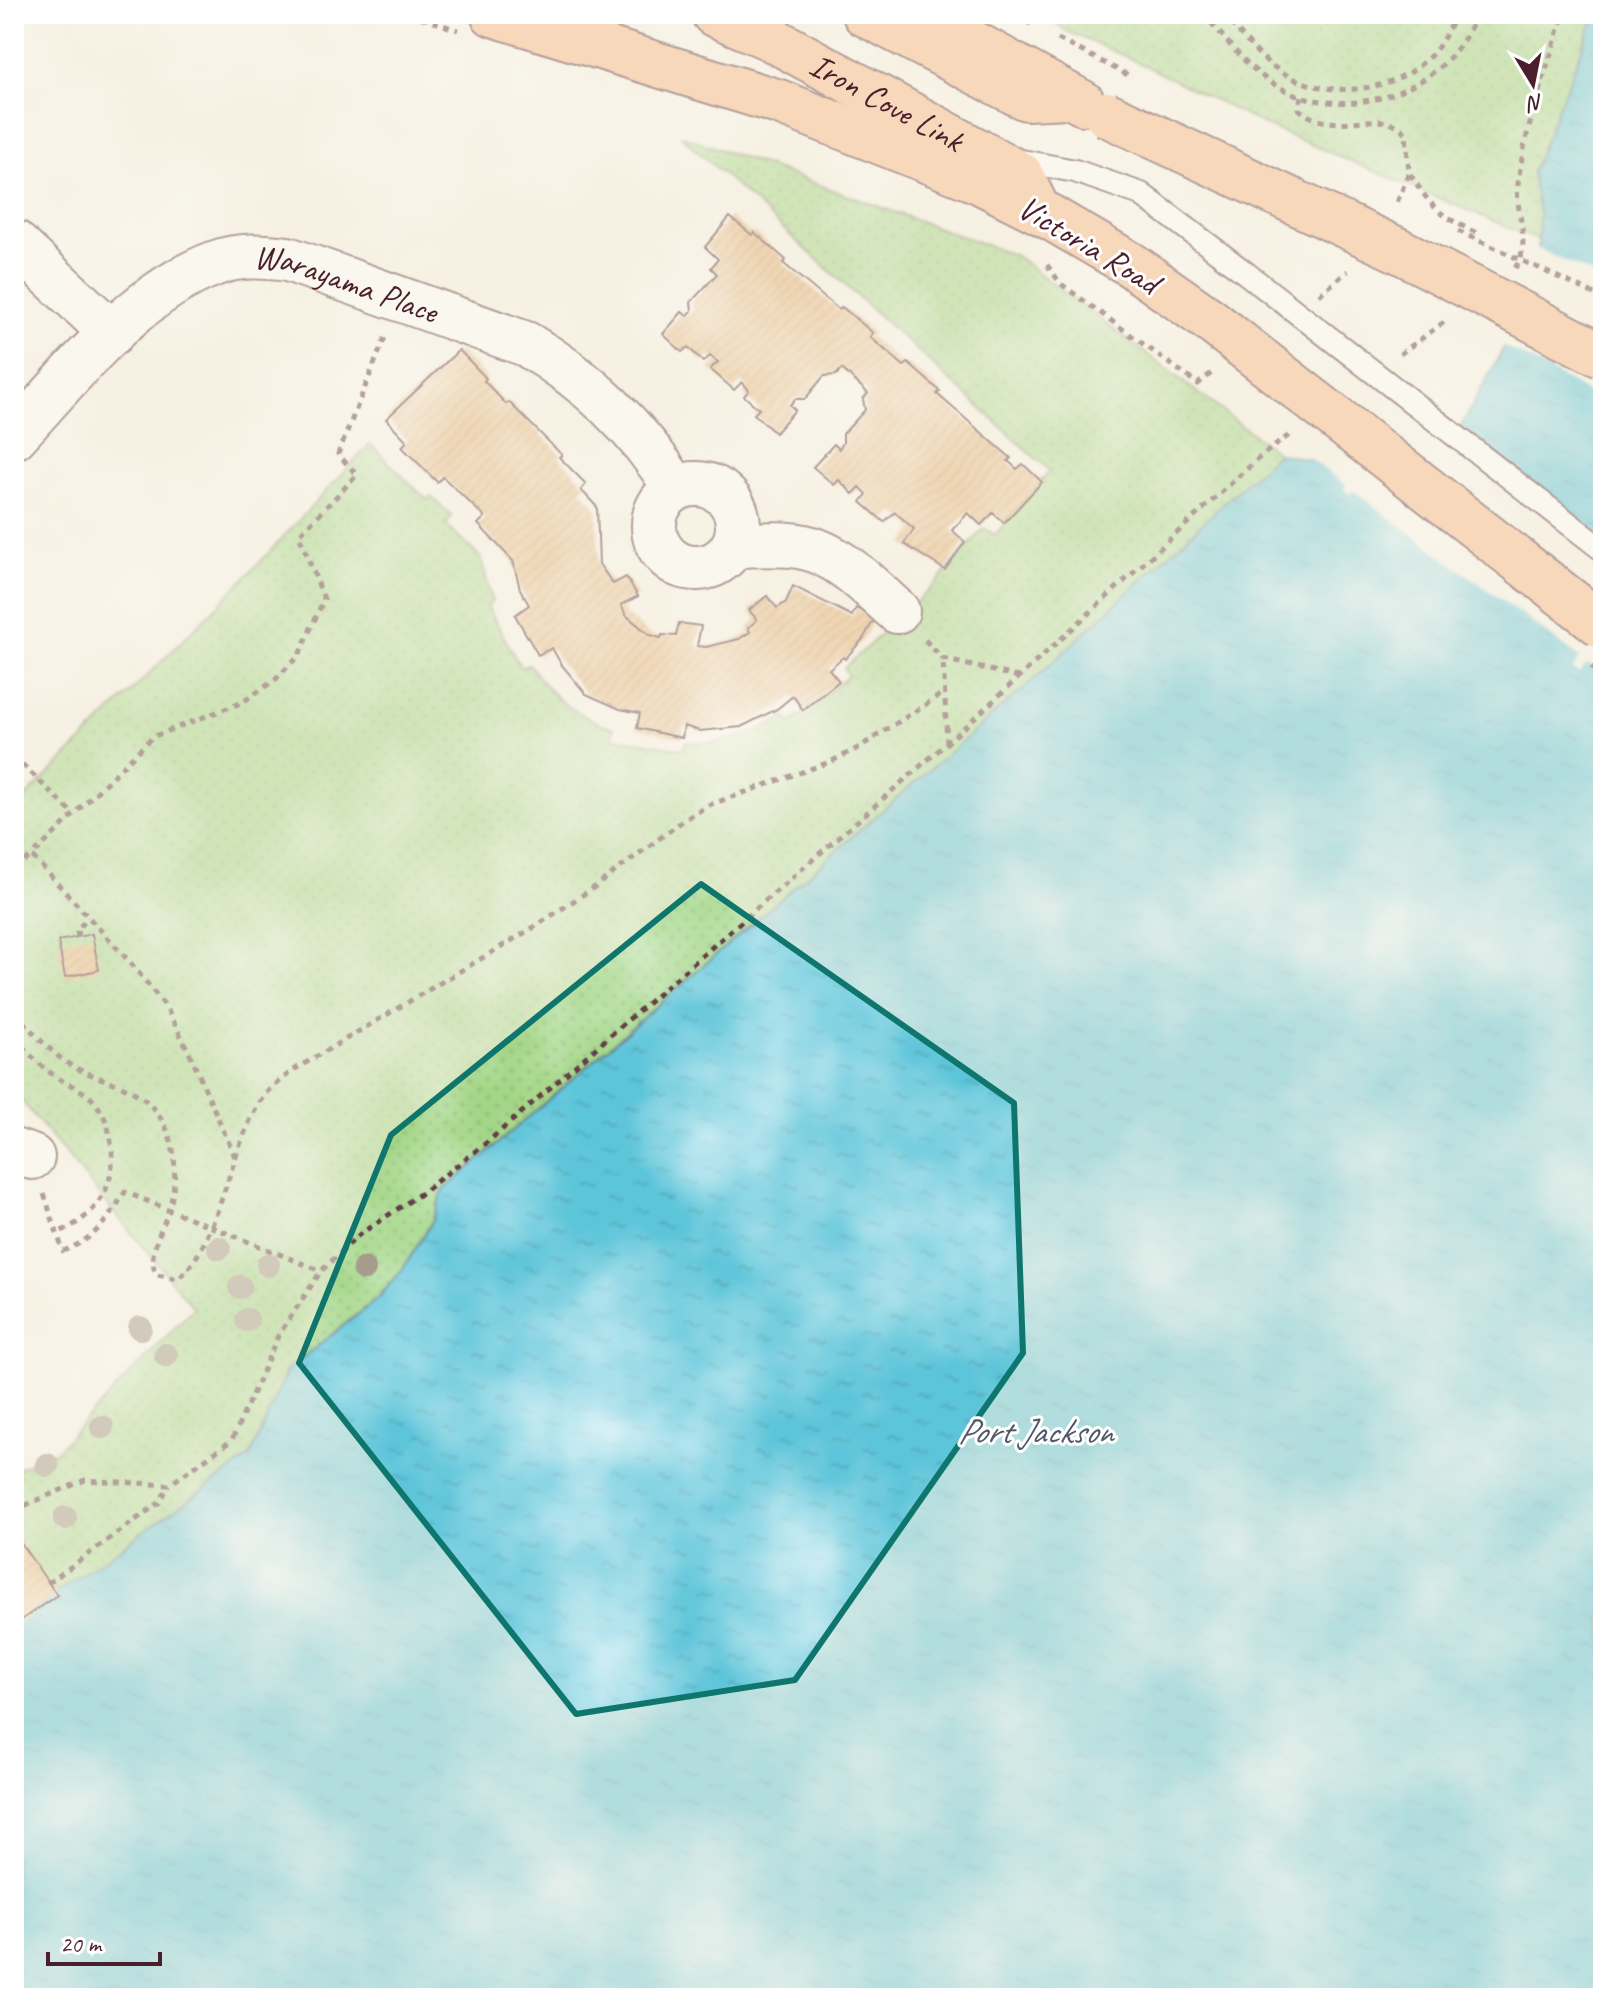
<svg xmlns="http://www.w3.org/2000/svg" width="1617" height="2012" font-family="Caveat,sans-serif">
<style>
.park{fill:url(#park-dots);stroke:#767a58;stroke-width:2}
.water{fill:url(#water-ripples);stroke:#547282;stroke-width:2}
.pier{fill:#f6f1e2}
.building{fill:url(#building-hatch)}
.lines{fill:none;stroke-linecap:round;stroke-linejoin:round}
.service-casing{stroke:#643e46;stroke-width:26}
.minor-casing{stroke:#643e46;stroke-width:48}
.trunk-casing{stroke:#643e46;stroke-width:48}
.motorway-casing{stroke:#643e46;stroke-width:48}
.path{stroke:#643e46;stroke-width:5;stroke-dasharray:6 6;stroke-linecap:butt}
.service{stroke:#fff;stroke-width:22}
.minor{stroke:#fff;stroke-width:44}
.trunk{stroke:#fabb8b;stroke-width:44}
.motorway{stroke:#fabb8b;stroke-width:44}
.service-bridge-casing{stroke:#643e46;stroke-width:26;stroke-linecap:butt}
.trunk-bridge-casing{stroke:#643e46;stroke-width:48;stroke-linecap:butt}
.path-bridge{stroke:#643e46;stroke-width:5;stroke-dasharray:6 6;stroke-linecap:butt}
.service-bridge{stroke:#fff;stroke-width:22}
.trunk-bridge{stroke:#fabb8b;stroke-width:44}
.tree{fill:#a69c8c}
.marked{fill:none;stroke:#0f766e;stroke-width:6;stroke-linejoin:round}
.labels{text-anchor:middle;stroke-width:6;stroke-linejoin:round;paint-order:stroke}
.street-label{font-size:34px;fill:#4a1f2b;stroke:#fff}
.water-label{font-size:36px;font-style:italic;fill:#515968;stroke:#fff}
</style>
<defs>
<pattern id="park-dots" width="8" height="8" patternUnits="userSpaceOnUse" patternTransform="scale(2)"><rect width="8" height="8" fill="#a3d686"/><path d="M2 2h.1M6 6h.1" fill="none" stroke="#8eb774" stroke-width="1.8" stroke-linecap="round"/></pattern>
<pattern id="water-ripples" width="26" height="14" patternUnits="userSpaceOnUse" patternTransform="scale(2)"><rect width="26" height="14" fill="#5dc5d9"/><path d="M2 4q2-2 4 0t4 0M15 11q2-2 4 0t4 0" fill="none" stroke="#52a9ba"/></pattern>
<pattern id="building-hatch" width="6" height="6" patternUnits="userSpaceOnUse" patternTransform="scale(2)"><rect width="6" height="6" fill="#e7b477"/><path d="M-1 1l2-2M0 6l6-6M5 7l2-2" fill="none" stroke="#c89a67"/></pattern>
</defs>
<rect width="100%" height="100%" fill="#fff"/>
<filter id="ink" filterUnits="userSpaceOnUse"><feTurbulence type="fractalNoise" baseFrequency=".0125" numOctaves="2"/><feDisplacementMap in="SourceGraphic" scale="16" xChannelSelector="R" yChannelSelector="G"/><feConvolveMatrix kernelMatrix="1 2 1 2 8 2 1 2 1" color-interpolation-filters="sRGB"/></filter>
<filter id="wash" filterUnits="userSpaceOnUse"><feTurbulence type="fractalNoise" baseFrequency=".006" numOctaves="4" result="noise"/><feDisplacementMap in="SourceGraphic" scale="32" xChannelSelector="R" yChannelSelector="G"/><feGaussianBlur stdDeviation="1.8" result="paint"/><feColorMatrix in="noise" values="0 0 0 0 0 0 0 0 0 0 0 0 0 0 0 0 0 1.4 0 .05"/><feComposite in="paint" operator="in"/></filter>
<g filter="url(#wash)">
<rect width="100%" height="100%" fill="#f6f1e2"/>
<g class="park">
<path d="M1044 14H1596L1532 172 1539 214 1538 240 1260 123 1136 61 1066 31Z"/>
<path d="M680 135 1016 256 1278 453 1038 676 443 1191 433 1220 401 1272 376 1300 287 1370 250 1457 14 1622V1470L56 1451 194 1308 14 1092V809L246 577 370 444 427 500 431 497 452 516 446 525 481 558 492 602 487 606 521 668 529 664C551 698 575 716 614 728L613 737 683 749 686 742C724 745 753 737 785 717L792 723 848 676 844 668 937 583 984 528 995 535 1050 471Z"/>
</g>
<path class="water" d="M1596 14H1603V1998H14V1622L250 1457 287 1370 376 1300 401 1272 433 1220 443 1191 1038 676 1278 453 1430 484 1537 286 1539 214 1532 172Z"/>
<g class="pier">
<path d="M1534 247 1603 279V402L1541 365 1501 345 1533 285Z"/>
<path d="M1457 426 1603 540V675L1587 663 1579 673 1573 668 1580 658 1353 490 1350 494 1344 489 1346 485 1304 454 1427 479Z"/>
</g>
<g id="blocks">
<g class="building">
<path d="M730 217 752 235 754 232 786 260 783 263 839 310 842 307 873 333 870 337 904 366 908 363 940 391 937 394 1011 458 1008 461 1017 469 1023 464 1042 482 1004 523 993 513 981 525 968 513 952 530 965 542 945 570 904 544 914 529 895 512 884 522 861 502 867 494 860 487 853 494 839 480 834 485 813 467 834 444 839 449 843 443V434L865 410 863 399 868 393 842 369 836 375 824 376 805 399H795L790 405 795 410 775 433 754 414 759 409 744 396 749 390 742 382 734 390 710 369 718 362 710 356 703 362 688 347 682 352 663 334 682 312 687 316 692 311 691 302 717 274 711 268 718 259 705 247Z"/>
<path d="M459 350 486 378 484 381 506 404 509 402 562 455 559 457 586 484 581 490 597 507 599 564 613 584 626 577 638 596 621 605 626 615 650 635 661 638 662 635 676 636 679 623 701 626 697 646 706 647 739 639 750 632 748 628 757 620 749 610 767 596 777 608 786 602 793 586 852 616 856 608 875 618 863 639 845 659 843 657 829 669 839 681 803 710 793 696 777 709 741 727 700 731 684 726 682 738 637 728 640 713 620 709 586 694 561 664 552 648 538 655 515 615 529 605 520 589 513 561 478 524 485 517 443 477 437 482 402 447 407 441 386 419Z"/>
<path d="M92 934 99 970 65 977 58 941Z"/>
<path d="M17 1538 57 1595 14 1625V1540Z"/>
</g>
</g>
</g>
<g filter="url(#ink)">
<use href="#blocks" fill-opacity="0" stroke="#643e46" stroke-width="2"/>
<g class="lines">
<defs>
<path id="service" d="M1011 159 1075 171 1141 194 1243 271"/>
<g id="minor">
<path d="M14 242 112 333"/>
<path id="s1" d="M14 437C73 374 132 294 216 263 239 254 264 256 288 259L526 344C587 379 639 429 676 489"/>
<circle cx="696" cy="526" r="42"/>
<path d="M734 545C757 545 781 542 804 547 839 554 871 588 897 611"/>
<path d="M14 1151 32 1157"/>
</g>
<g id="trunk">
<path d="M493 14 779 102 979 181 1048 216"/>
<path d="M920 14 1083 103"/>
</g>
<g id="motorway">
<path id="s2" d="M714 14 770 38 1020 174 1038 210"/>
<path d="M865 14 1026 98 1068 96"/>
</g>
</defs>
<use href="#service" class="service-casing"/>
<use href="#minor" class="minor-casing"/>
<use href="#trunk" class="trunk-casing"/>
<use href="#motorway" class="motorway-casing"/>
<g class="path">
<path d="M410 14 458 30"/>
<path d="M1016 14 1035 27"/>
<path d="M1204 14C1222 35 1240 59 1262 76 1332 130 1447 98 1476 14"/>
<path d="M1223 14C1241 34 1257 57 1280 71 1327 101 1396 94 1434 52 1443 42 1450 26 1455 14"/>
<path d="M1058 39 1128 75"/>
<path d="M1301 96 1299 109C1333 140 1379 104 1406 133L1409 173 1396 205"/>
<path d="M1410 174C1434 211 1440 216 1481 235"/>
<path d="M1047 265 1061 284 1198 384 1214 371"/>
<path d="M1515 268C1533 243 1514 211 1518 183 1524 131 1548 64 1564 14"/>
<path d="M1319 295 1348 271"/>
<path d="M1400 354 1447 320"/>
<path d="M925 640 943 659"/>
<path d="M947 743 943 659 1019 677"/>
<path d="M14 756 73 814"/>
<path d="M14 868 32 856"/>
<path d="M78 937 77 929 89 918"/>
<path d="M14 1013C31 1029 48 1050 67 1063 99 1083 138 1082 160 1117 178 1144 178 1182 168 1212 162 1231 145 1256 157 1275L178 1279C220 1244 230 1143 264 1096 271 1086 283 1079 292 1071L536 926 596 886 684 820 709 805 830 762 858 748 945 692"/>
<path d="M14 1038C27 1051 40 1066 55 1076 66 1084 82 1089 91 1098 103 1110 109 1126 111 1142 118 1185 96 1219 56 1233"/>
<path d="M235 1157 189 1052 166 1007 130 962 32 856 152 737 243 702 276 679 299 655 324 599 299 535 357 475 338 454 386 335"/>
<path d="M44 1194 63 1251C95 1239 107 1221 125 1192L321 1271"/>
<path d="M14 1510 85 1480 169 1485 232 1440 278 1336 321 1271 360 1234 423 1192 491 1139 947 743 1260 457 1292 433"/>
<path d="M48 1583 159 1503 169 1485"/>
</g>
<use href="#service" class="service"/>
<use href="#minor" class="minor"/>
<use href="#trunk" class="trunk"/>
<use href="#motorway" class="motorway"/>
<defs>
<path id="service-bridge" d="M1243 271 1603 550"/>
<g id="trunk-bridge">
<path d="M1106 114 1398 250 1603 356"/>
<path d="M1048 216 1130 264 1211 321 1603 626"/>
</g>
</defs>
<use href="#service-bridge" class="service-bridge-casing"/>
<use href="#trunk-bridge" class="trunk-bridge-casing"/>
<g class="path-bridge">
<path d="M1458 231 1603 298"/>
<path d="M1591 667 1603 676"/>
</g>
<use href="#service-bridge" class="service-bridge"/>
<use href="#trunk-bridge" class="trunk-bridge"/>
</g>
<g class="tree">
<circle cx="219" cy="1248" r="12"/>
<circle cx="268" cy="1265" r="12"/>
<circle cx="364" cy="1269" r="12"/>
<circle cx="240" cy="1287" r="12"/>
<circle cx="247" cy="1320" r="12"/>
<circle cx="140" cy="1328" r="12"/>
<circle cx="166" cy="1355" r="12"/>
<circle cx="102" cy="1427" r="12"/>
<circle cx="47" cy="1465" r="12"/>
<circle cx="65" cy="1518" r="12"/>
</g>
</g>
<path d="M0 0H1617V2012H0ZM701 884 1014 1103 1023 1353 795 1680 576 1714 299 1363 391 1135Z" fill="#f6f1e2" fill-opacity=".55" fill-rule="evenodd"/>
<path class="marked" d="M701 884 1014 1103 1023 1353 795 1680 576 1714 299 1363 391 1135Z"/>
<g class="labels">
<g class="street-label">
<text dy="12" stroke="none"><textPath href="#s2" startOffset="194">Iron Cove Link</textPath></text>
<text transform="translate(1089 244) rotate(31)" y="12">Victoria Road</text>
<text dy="12" stroke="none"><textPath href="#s1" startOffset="404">Warayama Place</textPath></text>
</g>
<g class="water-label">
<text x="1035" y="1443">Port Jackson</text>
</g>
</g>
<rect width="1617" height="2012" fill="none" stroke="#fff" stroke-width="48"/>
<g transform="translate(1533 84) rotate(170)" stroke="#ffffff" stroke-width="6" paint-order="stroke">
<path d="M0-6L14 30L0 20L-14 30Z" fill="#4a1f2b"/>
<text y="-12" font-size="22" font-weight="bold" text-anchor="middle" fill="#4a1f2b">N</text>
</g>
<path d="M48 1952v12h112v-12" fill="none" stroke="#4a1f2b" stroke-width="4"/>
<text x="60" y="1952" font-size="24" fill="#4a1f2b" stroke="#ffffff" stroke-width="6" paint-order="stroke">20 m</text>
</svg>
